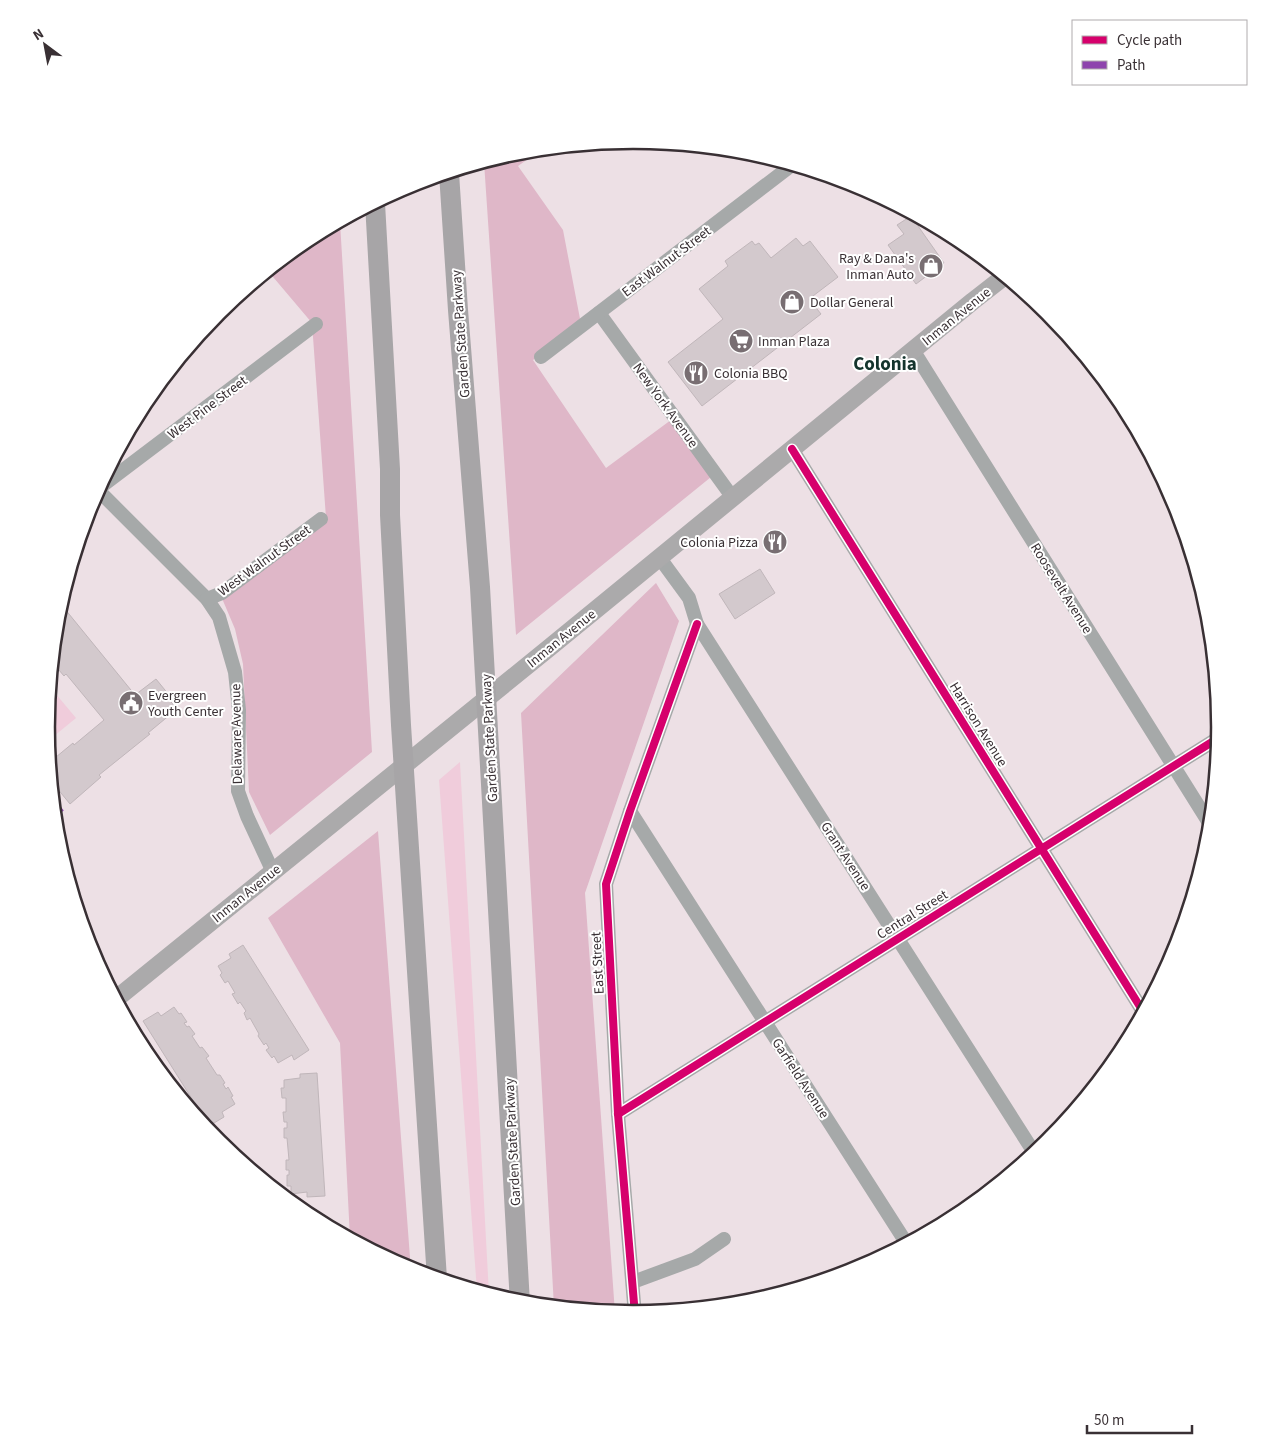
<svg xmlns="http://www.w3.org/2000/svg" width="1267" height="1455" font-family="'Source Sans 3',sans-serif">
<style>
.green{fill:#f0ccdb}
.forest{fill:#dfb7c8}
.building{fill:#d3c9cd;stroke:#c0b6ba}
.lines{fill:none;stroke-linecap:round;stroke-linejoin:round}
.minor{stroke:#a6a9a9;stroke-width:14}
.major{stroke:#abaaab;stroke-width:18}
.highway{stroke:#a7a5a7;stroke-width:20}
.quiet{stroke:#8e44ad;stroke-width:6;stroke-dasharray:12 6;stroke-linecap:butt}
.cycleway-casing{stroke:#fff;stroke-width:11}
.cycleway{stroke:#d6006c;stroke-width:8}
.labels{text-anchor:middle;stroke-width:4;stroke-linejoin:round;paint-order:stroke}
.poi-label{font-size:14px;fill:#393034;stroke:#fff;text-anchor:start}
.street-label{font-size:14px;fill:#393034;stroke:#fff}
.district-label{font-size:19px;font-weight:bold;fill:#14342d;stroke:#fff}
.rim{fill:none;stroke:#393034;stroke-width:2.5}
</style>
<rect width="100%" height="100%" fill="#ede0e5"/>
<g class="green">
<path d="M50 687 76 718 48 741 46 727Z"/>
<path d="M460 762 489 1294 477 1291 439 780Z"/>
</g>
<g class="forest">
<path d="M542 149 518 166 563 230 581 324 533 360 606 468 675 417 716 473 516 635 484 162 519 151Z"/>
<path d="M340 222 372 752 270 835 249 792 243 664 235 629 221 596 326 518 312 323 268 271 307 239Z"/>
<path d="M656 583 679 621 585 893 615 1313 554 1307 521 713Z"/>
<path d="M378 831 411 1271 350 1238 340 1043 268 918Z"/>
</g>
<g class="building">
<path d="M911 216 944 263 916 284 888 245 904 234 897 225Z"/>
<path d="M796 238 803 246 810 241 838 277 809 299 821 314 702 406 668 362 723 319 699 289 728 266 725 261 752 241 755 245 759 243 771 258Z"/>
<path d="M760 569 775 593 735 619 719 594Z"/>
<path d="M60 603 135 695 156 679 169 695 167 697 177 709 148 733 150 734 99 775 101 777 70 804 52 782 50 762 73 743 74 745 104 720 66 674 64 676 53 663 58 613Z"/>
<path d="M243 945 309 1050 294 1060 292 1055 278 1063 274 1056 272 1058 266 1050 269 1048 266 1043 264 1045 258 1036 259 1034 250 1018 247 1020 244 1013 246 1011 240 1002 238 1004 232 994 235 993 228 981 225 983 220 975 222 973 218 966 231 958 229 954Z"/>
<path d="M174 1007 179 1014 181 1013 187 1022 184 1023 187 1027 189 1026 195 1034 192 1036 200 1048 202 1047 209 1056 206 1058 217 1075H220L225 1083 223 1084 226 1089 228 1087 233 1096 231 1097 235 1104 222 1112 224 1117 209 1126 143 1021 158 1012 161 1016Z"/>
<path d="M317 1073 325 1196 307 1197V1192L291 1194V1186H287V1175H289V1170H286V1160H289L287 1138H284V1128H287V1122H284L283 1112H286V1098H282L281 1088H284V1080L300 1078V1074Z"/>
</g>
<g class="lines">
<g class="minor">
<path d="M599 313 733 498"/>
<path d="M913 350 1211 826"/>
<path d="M541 357 792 165"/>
<path d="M792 449 1144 1013"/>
<path d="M98 489 316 324"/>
<path d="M98 490 207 599 219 617 235 672 239 710 238 791 247 816 273 872"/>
<path d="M659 557 689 598 697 624 1035 1154"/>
<path d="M207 599 222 593 321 519"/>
<path d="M630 811 907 1244"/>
<path d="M618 1114 1220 737"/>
<path d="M633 1282 695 1259 724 1239"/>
<path d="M635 1315 618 1114 606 884 630 811 697 624"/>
</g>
<path class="major" d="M116 999 549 648 973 301 1005 276"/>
<g class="highway">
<path d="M449 173 458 310 480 587 520 1304"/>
<path d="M375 203 390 469V515L401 725 437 1279"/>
</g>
<path class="quiet" d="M54 803 65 817"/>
<defs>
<g id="cycleway">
<path d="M792 449 1144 1013"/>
<path d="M618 1114 1220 737"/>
<path d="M635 1315 618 1114 606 884 630 811 697 624"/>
</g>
</defs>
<use href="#cycleway" class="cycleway-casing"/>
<use href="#cycleway" class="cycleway"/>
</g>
<defs>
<symbol id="shop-disc" viewBox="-11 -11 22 22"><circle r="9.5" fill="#786e72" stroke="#fff"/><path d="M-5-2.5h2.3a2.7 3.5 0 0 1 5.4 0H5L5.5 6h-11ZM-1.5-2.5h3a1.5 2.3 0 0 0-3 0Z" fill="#fff"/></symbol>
<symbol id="supermarket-disc" viewBox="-11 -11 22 22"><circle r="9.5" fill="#786e72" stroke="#fff"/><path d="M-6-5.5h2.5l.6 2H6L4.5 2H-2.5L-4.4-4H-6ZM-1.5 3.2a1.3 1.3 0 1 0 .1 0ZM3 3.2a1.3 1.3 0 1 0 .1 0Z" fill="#fff"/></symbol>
<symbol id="restaurant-disc" viewBox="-11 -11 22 22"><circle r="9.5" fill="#786e72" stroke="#fff"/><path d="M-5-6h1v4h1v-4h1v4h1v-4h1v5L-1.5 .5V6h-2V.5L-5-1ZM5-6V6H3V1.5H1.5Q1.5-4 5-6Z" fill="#fff"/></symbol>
<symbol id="civic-disc" viewBox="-11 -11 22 22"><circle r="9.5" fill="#786e72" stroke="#fff"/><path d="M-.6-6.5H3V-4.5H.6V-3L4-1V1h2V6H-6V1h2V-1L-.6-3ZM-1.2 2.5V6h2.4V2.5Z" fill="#fff"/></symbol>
</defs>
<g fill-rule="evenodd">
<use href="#shop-disc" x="917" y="252" width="28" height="28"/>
<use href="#shop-disc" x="778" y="288" width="28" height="28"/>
<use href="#supermarket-disc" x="727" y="327" width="28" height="28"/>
<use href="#restaurant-disc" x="682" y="359" width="28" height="28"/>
<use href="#restaurant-disc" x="761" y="528" width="28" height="28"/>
<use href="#civic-disc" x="117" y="689" width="28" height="28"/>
</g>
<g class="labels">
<g class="poi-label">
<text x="914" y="263" text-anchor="end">Ray &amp; Dana's<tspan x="914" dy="16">Inman Auto</tspan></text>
<text x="810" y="307">Dollar General</text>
<text x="758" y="346">Inman Plaza</text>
<text x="714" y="378">Colonia BBQ</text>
<text x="758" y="547" text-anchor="end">Colonia Pizza</text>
<text x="148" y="700">Evergreen<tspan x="148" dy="16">Youth Center</tspan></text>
</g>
<g class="street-label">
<text transform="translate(666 261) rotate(-37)" y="5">East Walnut Street</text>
<text transform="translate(956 316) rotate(-39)" y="5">Inman Avenue</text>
<text transform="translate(460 334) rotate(-94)" y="5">Garden State Parkway</text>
<text transform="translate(666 405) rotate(54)" y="5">New York Avenue</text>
<text transform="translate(207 407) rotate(-37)" y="5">West Pine Street</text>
<text transform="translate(264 560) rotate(-36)" y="5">West Walnut Street</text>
<text transform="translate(1062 588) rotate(58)" y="5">Roosevelt Avenue</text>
<text transform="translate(561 638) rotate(-39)" y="5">Inman Avenue</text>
<text transform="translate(979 724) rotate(58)" y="5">Harrison Avenue</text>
<text transform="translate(236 734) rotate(-91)" y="5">Delaware Avenue</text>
<text transform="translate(489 738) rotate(-93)" y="5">Garden State Parkway</text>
<text transform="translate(846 856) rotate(57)" y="5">Grant Avenue</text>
<text transform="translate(246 893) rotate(-39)" y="5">Inman Avenue</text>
<text transform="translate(912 914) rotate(-32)" y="5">Central Street</text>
<text transform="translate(597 963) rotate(-93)" y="5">East Street</text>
<text transform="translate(801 1078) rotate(57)" y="5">Garfield Avenue</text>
<text transform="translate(512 1142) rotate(-93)" y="5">Garden State Parkway</text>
</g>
<g class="district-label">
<text x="885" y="370">Colonia</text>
</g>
</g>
<path d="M0 0H1267V1455H0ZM55 727a578 578 0 1 1 1156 0a578 578 0 1 1-1156 0Z" fill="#fff" fill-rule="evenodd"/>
<path class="rim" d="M55 727a578 578 0 1 1 1156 0a578 578 0 1 1-1156 0Z"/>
<rect x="1072" y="20" width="175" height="65" fill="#ffffff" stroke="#b0acae"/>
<rect x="1082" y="36" width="25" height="8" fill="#d6006c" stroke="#b0acae"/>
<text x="1117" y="45" font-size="15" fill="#393034">Cycle path</text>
<rect x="1082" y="61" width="25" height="8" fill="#8e44ad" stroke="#b0acae"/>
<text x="1117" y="70" font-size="15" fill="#393034">Path</text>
<g transform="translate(45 45) rotate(328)" stroke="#ffffff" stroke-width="4" paint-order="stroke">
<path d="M0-4L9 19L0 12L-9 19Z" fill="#393034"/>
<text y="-8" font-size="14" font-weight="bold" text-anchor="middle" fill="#393034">N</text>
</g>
<path d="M1087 1425v8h105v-8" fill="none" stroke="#393034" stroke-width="2.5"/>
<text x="1094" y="1425" font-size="15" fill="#393034" stroke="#ffffff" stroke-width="4" paint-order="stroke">50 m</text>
</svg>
